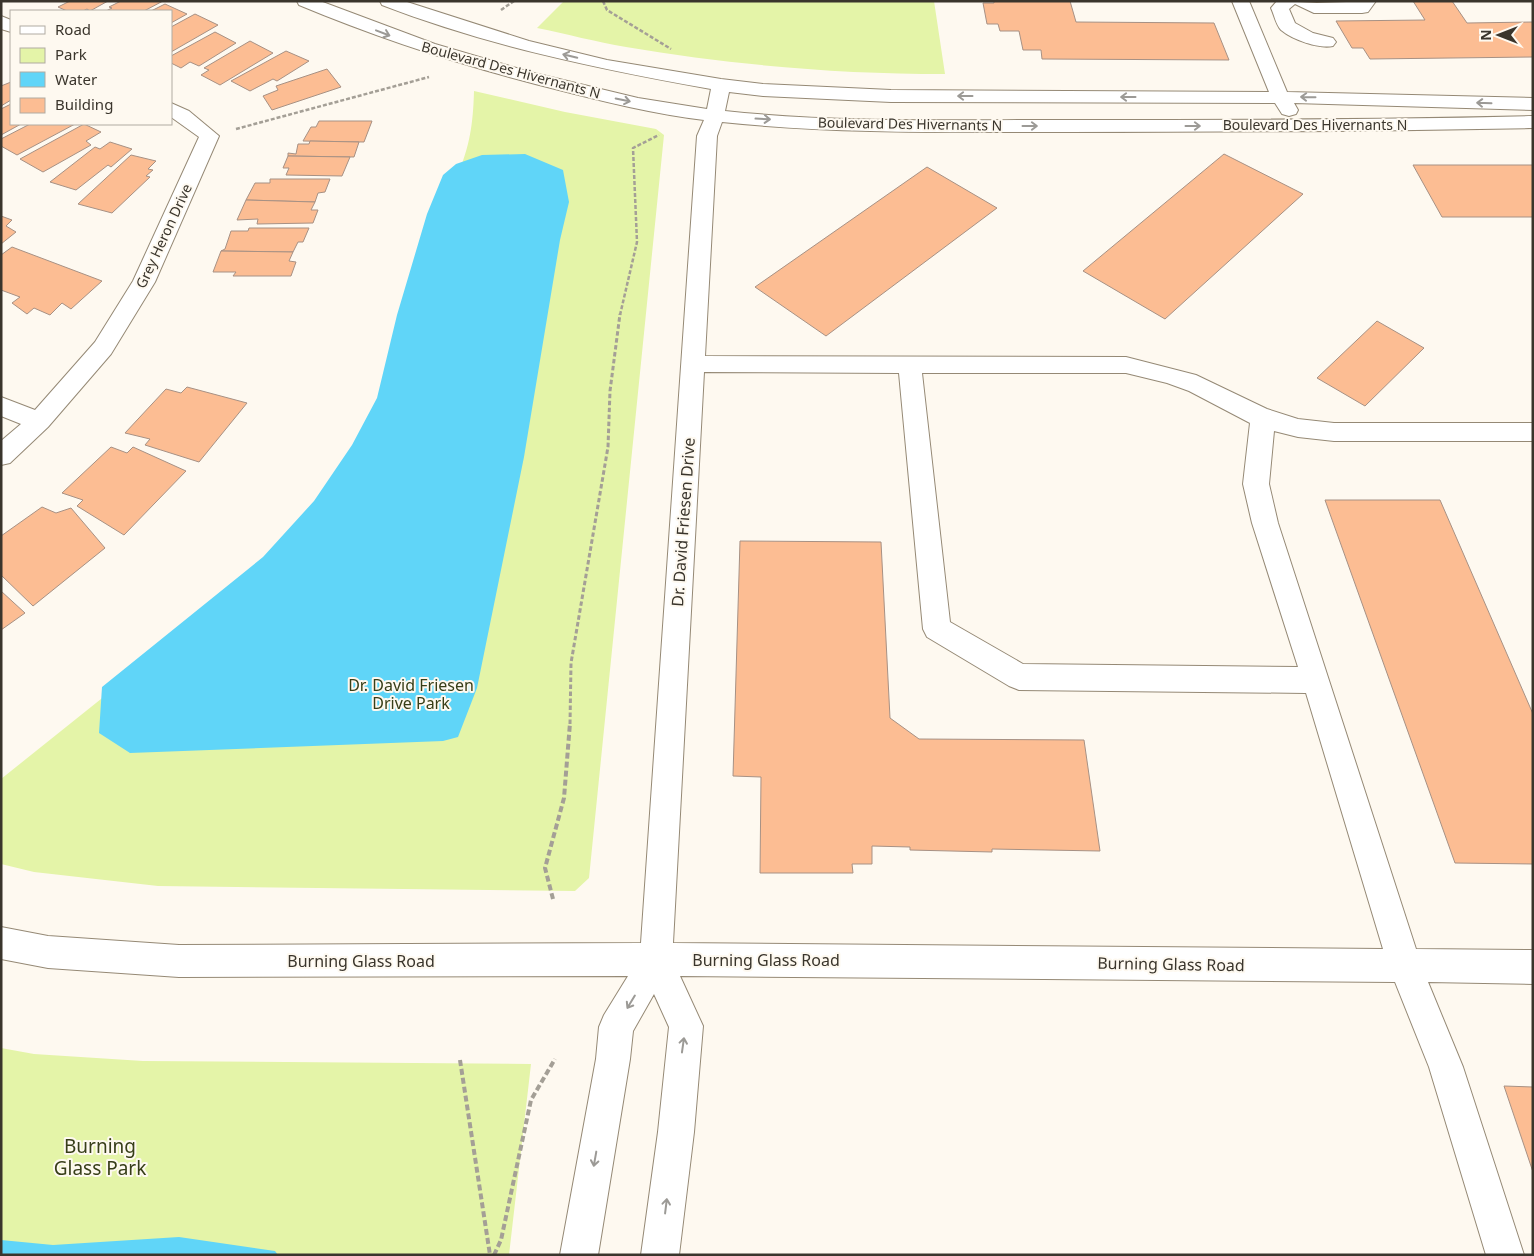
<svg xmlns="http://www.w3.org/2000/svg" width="1534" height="1256" font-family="'Noto Sans',sans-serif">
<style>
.green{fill:#e4f4a8}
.water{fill:#60d5f8}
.building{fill:#fcbd93;stroke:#a79184}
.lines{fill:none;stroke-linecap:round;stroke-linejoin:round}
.minor-casing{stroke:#958975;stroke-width:2}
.path-far2{stroke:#a49f96;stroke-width:2.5;stroke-dasharray:4 2;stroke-linecap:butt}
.path-far1{stroke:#a49f96;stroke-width:3;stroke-dasharray:4.5 2.5;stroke-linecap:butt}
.path{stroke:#a49f96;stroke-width:4;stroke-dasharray:6 3;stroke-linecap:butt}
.minor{fill:#fff;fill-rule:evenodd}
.oneway{stroke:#9c9a96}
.labels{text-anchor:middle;stroke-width:4;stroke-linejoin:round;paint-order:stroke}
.far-street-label{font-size:14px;fill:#3a352c;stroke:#fef9f0}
.street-label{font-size:16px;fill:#3a352c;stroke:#fef9f0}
.park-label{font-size:16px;fill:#373e18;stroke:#fef9f0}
.near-park-label{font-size:19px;fill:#373e18;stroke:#fef9f0}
</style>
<rect width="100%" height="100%" fill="#fef9f0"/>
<g class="green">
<path d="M564 1H934L945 74C838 74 732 65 626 47 596 42 567 34 537 28Z"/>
<path d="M474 91 565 112 656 129 664 135 589 878 575 891 158 886 34 872 1 864V779L226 599 278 553 377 416 457 177C470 145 473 125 474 91Z"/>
<path d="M1 1048 34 1054 143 1061 531 1064 509 1255H1Z"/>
</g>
<g class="water">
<path d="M525 154 563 170 569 202 560 240 524 457 477 688 458 737 443 741 130 753 99 733 102 687 263 557 314 501 352 445 377 398 397 315 427 214 443 175 456 164 482 155Z"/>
<path d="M179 1237 275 1251 278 1255H1V1240L53 1245Z"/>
</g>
<g class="building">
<path d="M70 1H108L90 11 87 9 83 11H67L58 7Z"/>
<path d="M121 1H163L144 11H106L112 8 109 7Z"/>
<path d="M994 1H1070L1076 22 1214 23 1229 60 1042 59 1041 50H1023L1019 31H1000L998 24H987L983 3H994Z"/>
<path d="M1413 1H1452L1467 23 1533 22V57L1370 59 1363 48H1352L1336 21 1425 20Z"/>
<path d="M165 4 187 14 171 23V11H151Z"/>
<path d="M195 14 218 25 171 52V27Z"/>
<path d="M215 32 236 43 199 66 190 62 181 68 171 63V56Z"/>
<path d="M250 41 273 53 220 85 201 75 209 70 204 68Z"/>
<path d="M286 51 309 61 277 81 273 79 250 91 231 81Z"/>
<path d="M327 69 341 87 272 110 263 96 278 90 276 86Z"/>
<path d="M11 82V100L1 106V86Z"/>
<path d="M11 104V124H21L1 135V109Z"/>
<path d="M319 121H372L364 142 303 141 311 127H316Z"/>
<path d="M30 124H75L17 155 1 146V139Z"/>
<path d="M84 124 101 132 86 141 91 145 43 172 20 159Z"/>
<path d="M310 141 359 142 354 157 288 156V153L296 154 298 144H309Z"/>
<path d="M110 142 132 149 111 167 108 165 76 190 50 182 95 147 100 149Z"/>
<path d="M1224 154 1303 194 1165 319 1083 271Z"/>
<path d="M131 155 156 161 148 169 153 170 146 176 150 177 112 213 78 204Z"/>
<path d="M288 156 350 157 342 176 286 175 289 168H283Z"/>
<path d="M1413 165H1533V217H1442Z"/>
<path d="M927 167 997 208 826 336 755 287Z"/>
<path d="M270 179H330L325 192 318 193 315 202 246 200 255 183H270Z"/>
<path d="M246 200 315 202 311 210H318L313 223 257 224 258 219 237 220Z"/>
<path d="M1 216 12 220 6 226 16 232 1 244Z"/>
<path d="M249 228H309L303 242H298L293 252 221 251 225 249 231 231H248Z"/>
<path d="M12 247 102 281 71 309 62 303 50 315 34 308 27 314 12 303 20 297 1 290V255Z"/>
<path d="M221 251 293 252 289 261 296 262 291 276H233L236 272H213Z"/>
<path d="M1377 321 1424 348 1365 406 1317 378Z"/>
<path d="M187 387 247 403 199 462 145 445 150 439 125 433 166 389 181 393Z"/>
<path d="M111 447 127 453 133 447 186 471 124 535 77 506 83 500 62 493Z"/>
<path d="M1325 500H1440L1533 714V864L1455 863Z"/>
<path d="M42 507 56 513 71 508 105 548 33 606 1 575V536Z"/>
<path d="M740 541 881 542 890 718 919 739 1084 740 1100 851 992 849V852L910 850V847L872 846V864H852L853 873H760L761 777 733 776Z"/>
<path d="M1 591 25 613 1 630Z"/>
<path d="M1504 1086 1533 1087V1172Z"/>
</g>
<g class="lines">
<defs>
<g id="minor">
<path d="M297 1H320L435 44 530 72 638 98 707 109 711 89C599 69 488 46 382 5L380 1H404L529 41 607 60 721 79 763 84 891 90 1269 92 1232 1H1249L1287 92 1533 98V110L1294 103 1298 110 1296 114 1289 116 1282 114 1275 103 891 102 763 96 729 92 725 111C837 123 950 120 1062 120 1219 120 1376 120 1533 116V128C1376 131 1220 132 1064 132 950 132 835 134 722 122L717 136 705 356 1126 357 1196 375 1267 409 1298 419 1334 423H1533V441H1334L1298 437 1274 431 1269 484 1278 523 1416 949 1533 950V984L1428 982 1463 1067 1524 1255H1486L1429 1067 1395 982 680 976 703 1026 694 1132 679 1255H641L658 1132 669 1027 654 994 633 1031 630 1059 598 1255H560L596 1059 599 1027 604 1015 628 976 179 977 48 968 1 959V927L48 936 179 945 641 943 697 136 704 120C654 114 606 102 559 90 470 68 383 40 299 5ZM704 372 899 373 923 629 927 637 1009 686 1019 690 1306 693 1383 949 673 943ZM922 373H1126L1167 383 1189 391 1250 423 1243 484 1252 523 1298 667 1023 664 950 622Z"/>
<path d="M1277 1 1317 3 1376 1 1368 12 1362 13H1314L1295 4 1289 9 1295 23 1313 33 1333 38 1336 42 1333 46C1319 49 1293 40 1281 30 1276 25 1274 14 1271 8Z"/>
<path d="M1 16 11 20V32L1 29Z"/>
<path d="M171 103 189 111 219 136 155 282 111 354 48 427 10 463 1 465V441L21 424 1 416V397L35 410 95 342 133 281 199 137 171 117Z"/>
</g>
</defs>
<use href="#minor" class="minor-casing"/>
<g class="path-far2">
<path d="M603 1 607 10 671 49"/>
<path d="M501 10 514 1"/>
<path d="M236 129 429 77"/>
<path d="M620 315 637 242 633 148 659 135"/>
</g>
<path class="path-far1" d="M570 724 571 663 608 447 610 391 620 314"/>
<g class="path">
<path d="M553 899 545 868 564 798 570 723"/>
<path d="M460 1060 490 1255"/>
<path d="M494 1255 501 1240 531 1100 555 1059"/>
</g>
<use href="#minor" class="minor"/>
</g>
<defs><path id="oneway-shaft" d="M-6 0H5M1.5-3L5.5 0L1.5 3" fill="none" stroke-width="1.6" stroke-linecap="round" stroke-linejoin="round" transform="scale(1.25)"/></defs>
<g class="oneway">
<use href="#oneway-shaft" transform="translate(383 33) rotate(21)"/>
<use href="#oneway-shaft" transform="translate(570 56) rotate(-166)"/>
<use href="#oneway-shaft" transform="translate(965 96) rotate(-180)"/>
<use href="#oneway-shaft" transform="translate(1128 97) rotate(-180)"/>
<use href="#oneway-shaft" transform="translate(1308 97) rotate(-179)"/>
<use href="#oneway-shaft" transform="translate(623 100) rotate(12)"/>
<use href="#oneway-shaft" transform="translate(1484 103) rotate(-178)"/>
<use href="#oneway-shaft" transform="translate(763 119) rotate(3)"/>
<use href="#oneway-shaft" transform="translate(1030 126)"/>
<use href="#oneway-shaft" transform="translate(1193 126)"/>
<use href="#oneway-shaft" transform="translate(631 1002) rotate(121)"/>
<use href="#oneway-shaft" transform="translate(683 1045) rotate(-82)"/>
<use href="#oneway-shaft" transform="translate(595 1159) rotate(100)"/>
<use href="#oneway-shaft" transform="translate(666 1206) rotate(-83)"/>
</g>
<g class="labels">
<g class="far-street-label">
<text transform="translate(511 70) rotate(15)" y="5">Boulevard Des Hivernants N</text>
<text transform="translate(910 124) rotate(1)" y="5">Boulevard Des Hivernants N</text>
<text x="1315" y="130">Boulevard Des Hivernants N</text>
<text transform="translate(164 236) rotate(-65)" y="5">Grey Heron Drive</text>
</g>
<g class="street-label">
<text transform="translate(683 522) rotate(-86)" y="6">Dr. David Friesen Drive</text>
<text x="766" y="966">Burning Glass Road</text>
<text x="361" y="967">Burning Glass Road</text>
<text transform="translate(1171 964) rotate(1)" y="6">Burning Glass Road</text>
</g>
<g class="park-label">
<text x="411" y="691">Dr. David Friesen<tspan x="411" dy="18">Drive Park</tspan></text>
</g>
<g class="near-park-label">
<text x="100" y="1153">Burning<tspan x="100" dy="22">Glass Park</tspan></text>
</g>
</g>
<rect width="1534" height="1256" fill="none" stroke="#3a352c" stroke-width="5"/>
<rect x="10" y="10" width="162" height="115" fill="#fef9f0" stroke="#b0aba2"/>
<rect x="20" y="26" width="25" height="8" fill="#ffffff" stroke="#b0aba2"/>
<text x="55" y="35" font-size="15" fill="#3a352c">Road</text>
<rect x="20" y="48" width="25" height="15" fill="#e4f4a8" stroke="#b0aba2"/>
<text x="55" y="60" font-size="15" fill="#3a352c">Park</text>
<rect x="20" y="72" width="25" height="15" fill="#60d5f8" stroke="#b0aba2"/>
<text x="55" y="85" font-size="15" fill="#3a352c">Water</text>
<rect x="20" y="98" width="25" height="15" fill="#fcbd93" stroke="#b0aba2"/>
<text x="55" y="110" font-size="15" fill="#3a352c">Building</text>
<g transform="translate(1499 35) rotate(270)" stroke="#fef9f0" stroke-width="4" paint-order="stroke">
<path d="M0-4L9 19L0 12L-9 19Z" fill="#3a352c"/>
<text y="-8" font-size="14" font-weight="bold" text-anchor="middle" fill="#3a352c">N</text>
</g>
</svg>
